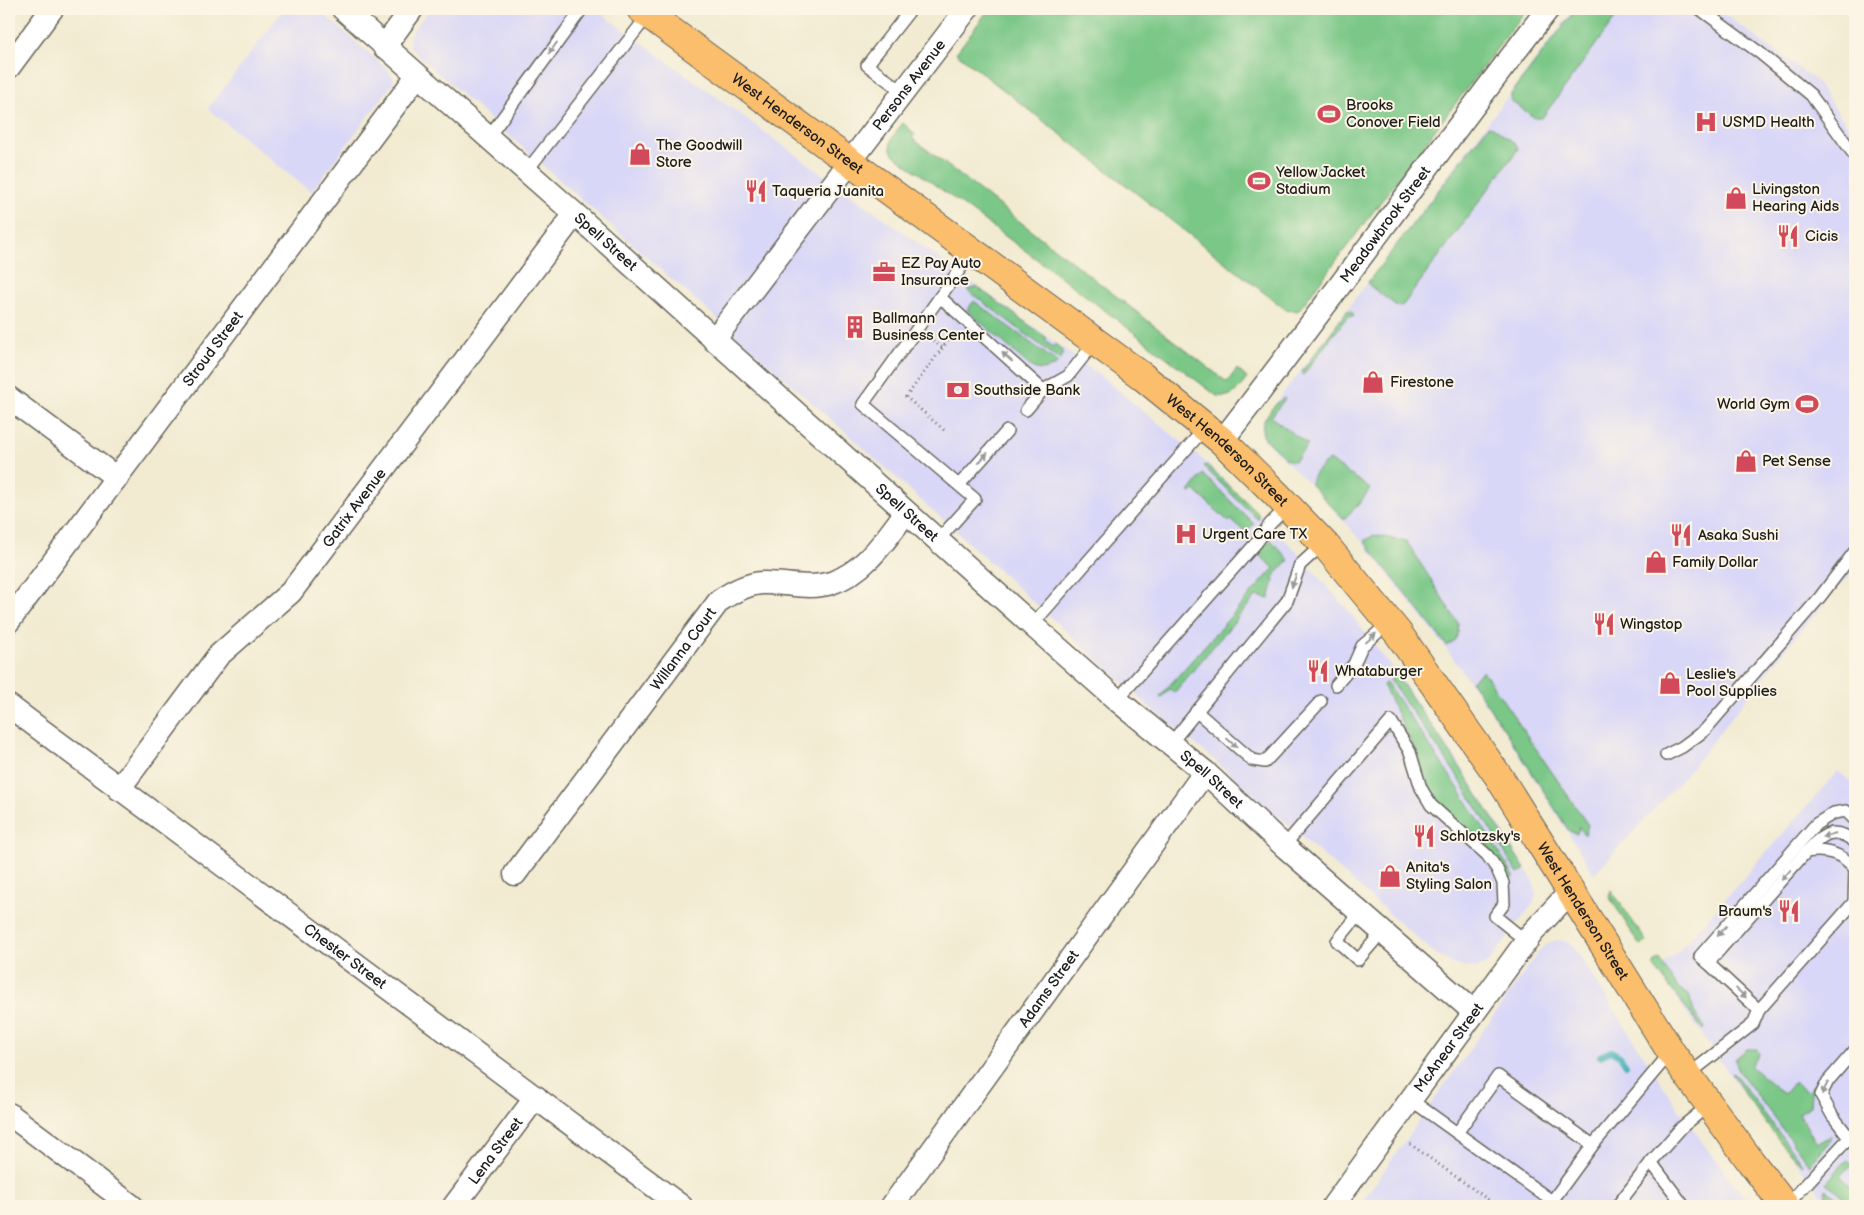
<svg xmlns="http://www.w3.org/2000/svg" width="1864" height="1215" font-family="'Balsamiq Sans',sans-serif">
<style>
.built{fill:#d9d7f7}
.green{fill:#7ac787;stroke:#4b7252}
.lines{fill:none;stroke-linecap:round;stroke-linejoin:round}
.stream{stroke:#3fb0b7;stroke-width:6}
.service-casing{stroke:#67645c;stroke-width:14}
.minor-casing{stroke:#67645c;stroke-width:25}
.primary-casing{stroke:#67645c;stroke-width:30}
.path{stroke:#67645c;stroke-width:3;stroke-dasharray:1 4;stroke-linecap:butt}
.service{stroke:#fff;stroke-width:11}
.minor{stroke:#fff;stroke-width:22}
.primary{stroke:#fabe6d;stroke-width:28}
.oneway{fill:#999}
.labels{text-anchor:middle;stroke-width:4;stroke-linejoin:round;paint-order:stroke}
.street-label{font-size:15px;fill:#1c1c1c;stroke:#fcf5e5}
.poi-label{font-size:15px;fill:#1c1c1c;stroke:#fcf5e5;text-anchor:start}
</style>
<rect width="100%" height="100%" fill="#fcf5e5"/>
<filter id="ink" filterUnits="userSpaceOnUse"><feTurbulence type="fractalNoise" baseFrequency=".02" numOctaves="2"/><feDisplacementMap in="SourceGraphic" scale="10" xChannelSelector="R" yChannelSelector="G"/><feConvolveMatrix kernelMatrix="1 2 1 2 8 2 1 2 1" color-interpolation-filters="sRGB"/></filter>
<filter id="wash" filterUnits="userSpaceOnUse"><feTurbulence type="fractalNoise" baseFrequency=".0096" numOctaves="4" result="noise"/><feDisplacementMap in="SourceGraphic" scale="20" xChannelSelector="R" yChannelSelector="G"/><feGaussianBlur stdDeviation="1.12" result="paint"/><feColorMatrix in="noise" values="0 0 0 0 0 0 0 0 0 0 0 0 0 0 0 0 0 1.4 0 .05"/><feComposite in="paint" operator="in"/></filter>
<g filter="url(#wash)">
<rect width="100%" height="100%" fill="#f2ebd2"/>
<g class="built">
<path d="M284 9H318L388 70 394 79 393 83 311 192 208 109Z"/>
<path d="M430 9H595L1060 346 1108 382 1208 464 1294 549 1347 609 1402 681 1457 760 1533 880 1536 894 1534 902 1488 963 1478 968 1467 967 1455 965 1433 952 1211 757 1153 710 859 444 411 49 409 41 410 34Z"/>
<path d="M1574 9H1717L1815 80 1855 136V568L1798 634 1684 777 1594 874 1503 729 1445 647 1364 544 1312 486 1264 440 1261 433V426L1264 419Z"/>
<path d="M1838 771 1855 785V1206H1830L1826 1201 1737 1085 1656 969 1678 952Z"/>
<path d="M1556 940 1565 941 1573 946 1668 1093 1710 1153 1751 1206H1371L1363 1200 1540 950 1547 944Z"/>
</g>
<g class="green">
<path d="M989 9H1527L1298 311 1285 309 956 53Z"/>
<path d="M1576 9H1622L1542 118H1535L1511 101V94Z"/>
<path d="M903 123 915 134 912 138 1227 382 1237 369 1247 378C1239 389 1233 399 1217 396L1057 274 894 155C885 143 895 133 903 123Z"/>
<path d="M1488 126 1493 127 1516 144 1518 149 1403 305 1398 307 1370 286 1368 282Z"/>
<path d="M977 287 1047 338 1045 341 1053 347 1055 344 1062 350 1063 355 1060 360 967 290Z"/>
<path d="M974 301 1058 363C1050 370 1041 372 1031 367L967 310Z"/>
<path d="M1347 311H1351L1354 314 1353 316 1347 317 1303 375 1302 371Z"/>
<path d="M1284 398 1285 399 1271 417 1308 445 1294 461C1286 461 1283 456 1278 451 1273 447 1267 442 1264 437 1257 424 1273 404 1284 398Z"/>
<path d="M1330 460 1370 489 1359 504 1345 518H1343L1311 485C1311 475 1321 465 1330 460Z"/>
<path d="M1207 465 1257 512 1259 517 1258 520 1203 466Z"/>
<path d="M1203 474 1254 524 1245 532 1231 520 1229 522 1194 490 1191 493 1189 492Z"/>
<path d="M1374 535 1407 542 1458 623C1460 634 1456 641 1447 646L1364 541Z"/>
<path d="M1271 540 1289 560 1273 577 1274 581 1269 599 1256 596 1174 693 1170 689 1161 698 1160 696 1274 568 1258 554V551Z"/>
<path d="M1483 671 1588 825 1585 835 1579 827 1577 834 1569 831 1510 738 1471 681Z"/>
<path d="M1396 675 1458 764 1525 869 1518 874 1456 774 1390 680Z"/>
<path d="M1386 682 1459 789 1514 876 1508 880 1502 866 1489 850 1435 803 1430 794 1417 754 1383 685Z"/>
<path d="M1611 890 1647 942 1642 945 1639 944 1609 896Z"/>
<path d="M1659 959 1678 988 1689 995 1694 1012 1704 1027 1703 1030 1654 967V963Z"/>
<path d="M1855 1037V1042L1815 1087 1811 1093 1810 1106 1798 1114 1817 1143 1831 1136 1830 1141 1809 1165 1739 1071 1735 1059 1747 1049H1757L1759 1055 1750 1066 1784 1094 1793 1083H1796L1807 1092Z"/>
<path d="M1732 1073 1735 1074 1803 1165C1790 1159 1739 1088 1732 1073Z"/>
<path d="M1848 1160 1853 1165 1841 1176 1855 1194V1206H1847C1845 1194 1835 1190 1826 1183L1844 1163Z"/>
<path d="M1825 1189C1832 1194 1840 1196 1842 1206H1831L1826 1197Z"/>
</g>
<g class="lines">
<path class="stream" d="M1600 1056 1611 1051 1620 1056 1626 1065"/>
</g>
</g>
<g filter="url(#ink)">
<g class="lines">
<defs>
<g id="service">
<path d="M1700 9 1760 53 1811 95 1855 156"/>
<path d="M903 92 867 65 911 9"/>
<path d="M487 139 582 9"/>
<path d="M526 172 649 14"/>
<path d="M940 297 1043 390"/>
<path d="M1026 410 1043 390 1068 376 1095 342"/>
<path d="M959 485 1007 431"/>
<path d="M938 540 975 499 863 404 973 251"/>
<path d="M1032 625 1205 428"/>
<path d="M1336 685 1354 664 1362 646 1389 623"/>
<path d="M1117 700 1257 542 1270 524 1288 506"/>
<path d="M1196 711 1252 760 1265 762 1321 701"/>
<path d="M1171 743 1287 601 1300 565 1323 544"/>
<path d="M1666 755 1682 747 1705 730 1820 597 1855 551"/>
<path d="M1284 846 1391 721 1410 752 1421 788 1431 805 1487 855 1497 869 1503 883 1504 904 1495 916 1526 941"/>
<path d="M1806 852C1823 834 1833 825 1855 842"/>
<path d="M1360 913 1337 941 1358 960 1382 932"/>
<path d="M1708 963 1700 956 1816 824 1834 813 1846 811 1855 820"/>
<path d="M1759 1010 1708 963 1806 852C1826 849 1842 853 1855 869L1854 902"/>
<path d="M1855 1050 1828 1081 1821 1095 1832 1115 1855 1145"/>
<path d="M1688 1075 1753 1024 1759 1010 1855 901"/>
<path d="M1411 1100 1457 1133"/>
<path d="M1593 1145 1552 1201 1457 1133 1498 1076 1593 1145 1671 1052"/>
<path d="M1651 1162 1684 1206"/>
<path d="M1617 1206 1651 1162 1682 1127 1709 1105"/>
<path d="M1786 1206 1849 1138"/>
</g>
<g id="minor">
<path id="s1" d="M343 9 575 214 1032 625 1117 700 1205 772 1284 846 1474 1012"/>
<path d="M384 47 412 9"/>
<path d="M9 67 52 9"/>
<path id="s2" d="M714 340 967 9"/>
<path d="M9 398 117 478"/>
<path id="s3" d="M1222 441C1333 298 1437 151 1548 9"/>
<path id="s4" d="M9 621 417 76"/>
<path id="s5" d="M9 706 681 1206"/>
<path id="s6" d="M119 789 218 656 291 592 575 214"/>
<path id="s7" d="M515 874 719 601C732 592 746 584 762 583 785 582 808 590 831 583 865 572 886 539 906 512"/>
<path d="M9 1114 132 1206"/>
<path id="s8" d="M454 1206 536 1097"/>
<path id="s9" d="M892 1206 1205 772"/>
<path id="s10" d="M1333 1206 1533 932 1570 892"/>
</g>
<g id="primary">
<path id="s11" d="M641 9 1142 376 1222 441 1275 493 1326 546 1398 633 1499 777 1671 1052 1751 1162 1785 1206"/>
</g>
</defs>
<use href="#service" class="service-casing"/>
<use href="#minor" class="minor-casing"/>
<use href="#primary" class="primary-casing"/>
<g class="path">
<path d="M929 338 943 348"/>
<path d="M944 430 906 397 955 331"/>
<path d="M1410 1144 1497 1206"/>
</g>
<use href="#service" class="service"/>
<use href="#minor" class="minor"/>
<use href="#primary" class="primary"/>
</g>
<defs><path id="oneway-solid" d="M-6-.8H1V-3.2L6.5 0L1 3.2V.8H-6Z" transform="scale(1.25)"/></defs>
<g class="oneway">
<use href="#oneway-solid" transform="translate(553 48) rotate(126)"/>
<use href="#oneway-solid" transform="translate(1007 357) rotate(-138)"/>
<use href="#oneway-solid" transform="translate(983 458) rotate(-49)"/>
<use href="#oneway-solid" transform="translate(1294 581) rotate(110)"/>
<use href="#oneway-solid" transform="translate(1371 638) rotate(-42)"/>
<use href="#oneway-solid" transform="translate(1232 743) rotate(41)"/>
<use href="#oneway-solid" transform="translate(1829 835) rotate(164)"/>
<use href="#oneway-solid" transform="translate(1786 875) rotate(132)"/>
<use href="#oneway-solid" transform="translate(1722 931) rotate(131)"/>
<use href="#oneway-solid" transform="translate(1741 993) rotate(43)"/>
<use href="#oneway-solid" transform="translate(1825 1088) rotate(117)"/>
</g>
</g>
<defs>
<symbol id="stadium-bare" viewBox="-9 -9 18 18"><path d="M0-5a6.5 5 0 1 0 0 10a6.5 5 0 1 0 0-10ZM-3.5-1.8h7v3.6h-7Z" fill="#d1495b" stroke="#fcf5e5" stroke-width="2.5" paint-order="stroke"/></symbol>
<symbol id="hospital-bare" viewBox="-9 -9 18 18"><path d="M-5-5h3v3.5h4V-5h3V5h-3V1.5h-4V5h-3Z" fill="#d1495b" stroke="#fcf5e5" stroke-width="2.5" paint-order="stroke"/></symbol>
<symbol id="shop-bare" viewBox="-9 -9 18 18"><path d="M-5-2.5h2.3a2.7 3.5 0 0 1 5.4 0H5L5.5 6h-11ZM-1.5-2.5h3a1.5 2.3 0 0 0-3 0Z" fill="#d1495b" stroke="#fcf5e5" stroke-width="2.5" paint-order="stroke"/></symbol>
<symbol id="restaurant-bare" viewBox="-9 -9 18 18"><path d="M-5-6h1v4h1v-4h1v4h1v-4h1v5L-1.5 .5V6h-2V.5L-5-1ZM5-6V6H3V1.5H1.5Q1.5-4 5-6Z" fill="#d1495b" stroke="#fcf5e5" stroke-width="2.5" paint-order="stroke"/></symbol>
<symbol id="office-bare" viewBox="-9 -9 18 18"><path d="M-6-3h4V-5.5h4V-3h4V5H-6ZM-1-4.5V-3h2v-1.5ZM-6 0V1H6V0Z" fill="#d1495b" stroke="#fcf5e5" stroke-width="2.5" paint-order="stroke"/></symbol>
<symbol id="building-bare" viewBox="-9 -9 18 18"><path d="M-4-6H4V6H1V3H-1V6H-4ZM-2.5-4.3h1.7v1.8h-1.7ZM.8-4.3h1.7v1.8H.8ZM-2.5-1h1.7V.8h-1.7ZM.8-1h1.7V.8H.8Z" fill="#d1495b" stroke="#fcf5e5" stroke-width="2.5" paint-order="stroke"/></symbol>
<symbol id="bank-bare" viewBox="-9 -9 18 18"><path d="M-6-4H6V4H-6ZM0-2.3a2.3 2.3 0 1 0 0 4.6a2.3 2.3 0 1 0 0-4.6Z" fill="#d1495b" stroke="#fcf5e5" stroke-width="2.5" paint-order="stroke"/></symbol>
</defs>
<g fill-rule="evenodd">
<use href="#stadium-bare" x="1313" y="98" width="32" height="32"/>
<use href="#hospital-bare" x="1690" y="106" width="32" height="32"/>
<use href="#shop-bare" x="624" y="138" width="32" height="32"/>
<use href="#stadium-bare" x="1243" y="165" width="32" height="32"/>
<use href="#restaurant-bare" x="740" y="175" width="32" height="32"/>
<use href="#shop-bare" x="1720" y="182" width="32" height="32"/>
<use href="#restaurant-bare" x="1772" y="220" width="32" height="32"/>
<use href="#office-bare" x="868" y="256" width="32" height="32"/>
<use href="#building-bare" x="839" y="311" width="32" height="32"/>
<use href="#shop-bare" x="1357" y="366" width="32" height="32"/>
<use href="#bank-bare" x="942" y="374" width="32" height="32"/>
<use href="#stadium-bare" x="1791" y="388" width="32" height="32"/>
<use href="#shop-bare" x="1730" y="445" width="32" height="32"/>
<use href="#hospital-bare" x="1170" y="518" width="32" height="32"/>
<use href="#restaurant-bare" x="1665" y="519" width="32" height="32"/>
<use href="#shop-bare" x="1640" y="546" width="32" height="32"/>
<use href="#restaurant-bare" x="1588" y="608" width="32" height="32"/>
<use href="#restaurant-bare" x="1302" y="655" width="32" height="32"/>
<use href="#shop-bare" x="1654" y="667" width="32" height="32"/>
<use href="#restaurant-bare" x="1408" y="820" width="32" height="32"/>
<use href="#shop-bare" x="1374" y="860" width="32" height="32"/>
<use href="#restaurant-bare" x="1773" y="895" width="32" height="32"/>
</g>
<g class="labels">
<g class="street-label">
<text dy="5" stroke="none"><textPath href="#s2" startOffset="321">Persons Avenue</textPath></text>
<text dy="5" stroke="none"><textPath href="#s11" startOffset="194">West Henderson Street</textPath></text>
<text dy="5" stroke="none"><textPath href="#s3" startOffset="271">Meadowbrook Street</textPath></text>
<text dy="5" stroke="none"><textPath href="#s1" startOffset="351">Spell Street</textPath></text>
<text dy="5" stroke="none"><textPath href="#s4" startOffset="340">Stroud Street</textPath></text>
<text dy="5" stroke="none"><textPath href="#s11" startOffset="734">West Henderson Street</textPath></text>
<text dy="5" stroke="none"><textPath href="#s6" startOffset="368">Gatrix Avenue</textPath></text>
<text dy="5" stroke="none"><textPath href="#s1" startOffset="756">Spell Street</textPath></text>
<text dy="5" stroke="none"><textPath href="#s7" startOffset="281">Willanna Court</textPath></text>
<text dy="5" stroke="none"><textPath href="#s1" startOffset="1161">Spell Street</textPath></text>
<text dy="5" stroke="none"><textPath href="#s11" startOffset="1319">West Henderson Street</textPath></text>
<text dy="5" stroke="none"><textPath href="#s5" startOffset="419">Chester Street</textPath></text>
<text dy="5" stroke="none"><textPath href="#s9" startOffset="268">Adams Street</textPath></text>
<text dy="5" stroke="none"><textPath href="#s10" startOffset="196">McAnear Street</textPath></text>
<text dy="5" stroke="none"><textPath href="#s8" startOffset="69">Lena Street</textPath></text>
</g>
<g class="poi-label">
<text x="1346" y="110">Brooks<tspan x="1346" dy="17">Conover Field</tspan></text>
<text x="1722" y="127">USMD Health</text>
<text x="656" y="150">The Goodwill<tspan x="656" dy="17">Store</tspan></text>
<text x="1276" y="177">Yellow Jacket<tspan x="1276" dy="17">Stadium</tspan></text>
<text x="1752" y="194">Livingston<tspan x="1752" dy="17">Hearing Aids</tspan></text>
<text x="772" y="196">Taqueria Juanita</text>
<text x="1805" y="241">Cicis</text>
<text x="901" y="268">EZ Pay Auto<tspan x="901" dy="17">Insurance</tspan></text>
<text x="872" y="323">Ballmann<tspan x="872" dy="17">Business Center</tspan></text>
<text x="1390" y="387">Firestone</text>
<text x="974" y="395">Southside Bank</text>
<text x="1790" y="409" text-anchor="end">World Gym</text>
<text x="1762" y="466">Pet Sense</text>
<text x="1202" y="539">Urgent Care TX</text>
<text x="1698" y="540">Asaka Sushi</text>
<text x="1672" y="567">Family Dollar</text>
<text x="1620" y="629">Wingstop</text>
<text x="1335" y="676">Whataburger</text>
<text x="1686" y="679">Leslie's<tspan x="1686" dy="17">Pool Supplies</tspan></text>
<text x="1440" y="841">Schlotzsky's</text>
<text x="1406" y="872">Anita's<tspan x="1406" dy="17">Styling Salon</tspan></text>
<text x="1772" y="916" text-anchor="end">Braum's</text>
</g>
</g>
<rect width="1864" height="1215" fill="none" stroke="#fcf5e5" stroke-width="30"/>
</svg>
